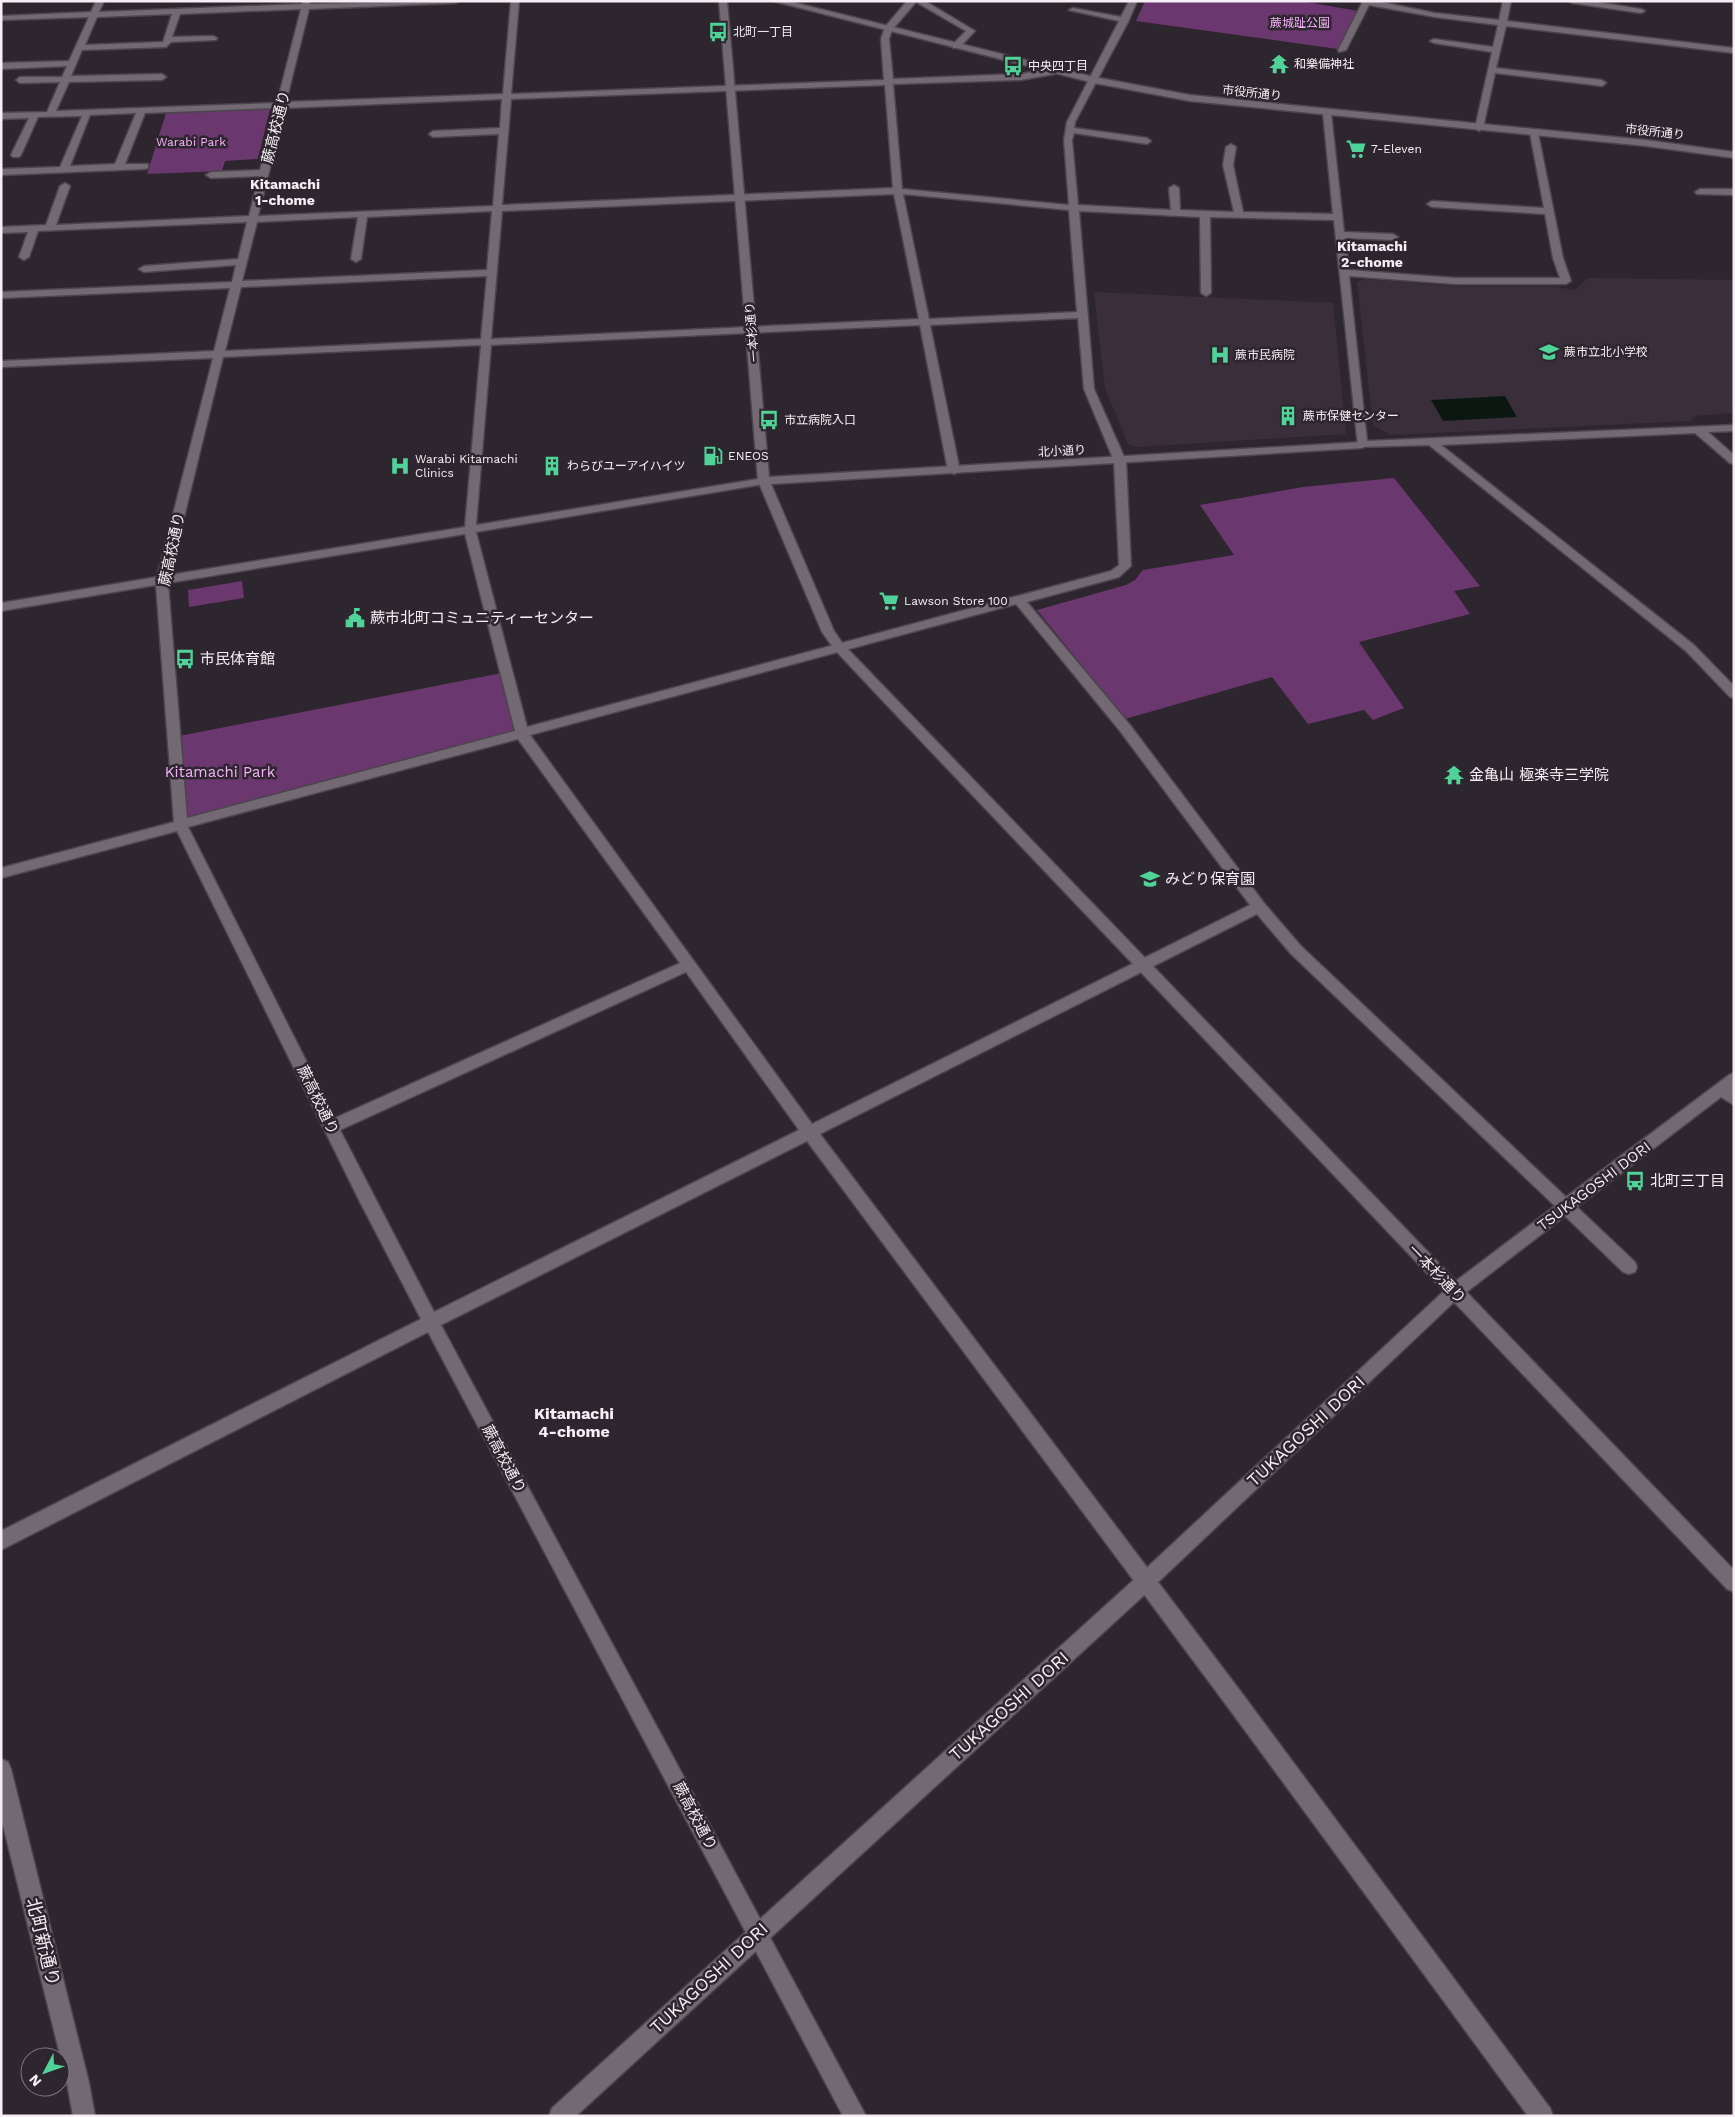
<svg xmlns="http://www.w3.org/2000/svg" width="1735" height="2117" font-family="'Work Sans','Noto Sans JP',sans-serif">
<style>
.built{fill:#3a2e3a}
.green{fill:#6a376e}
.water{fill:#0a1811}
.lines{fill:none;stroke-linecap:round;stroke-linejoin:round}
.street-casing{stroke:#4c454c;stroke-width:3}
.secondary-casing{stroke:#4c454c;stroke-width:3}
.street{fill:#726972;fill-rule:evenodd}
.secondary{fill:#726972;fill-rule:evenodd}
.labels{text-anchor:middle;stroke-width:5;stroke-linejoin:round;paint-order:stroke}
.far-park-label{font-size:12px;fill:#f7b1fc;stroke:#2e262e}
.far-poi-label{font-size:12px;fill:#f5eff5;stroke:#2e262e;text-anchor:start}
.far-street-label{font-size:12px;fill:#f5eff5;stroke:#2e262e}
.far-neighbourhood-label{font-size:14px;font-weight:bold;fill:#f5eff5;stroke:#2e262e}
.street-label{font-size:15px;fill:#f5eff5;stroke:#2e262e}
.poi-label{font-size:15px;fill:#f5eff5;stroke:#2e262e;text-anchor:start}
.park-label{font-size:15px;fill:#f7b1fc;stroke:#2e262e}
.neighbourhood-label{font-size:16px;font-weight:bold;fill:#f5eff5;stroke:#2e262e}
.near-street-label{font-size:18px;fill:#f5eff5;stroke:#2e262e}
</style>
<rect width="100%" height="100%" fill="#2e262e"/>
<g class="built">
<path d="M1588 278 1734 280V413L1694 416 1691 421 1390 435 1373 425 1357 282 1366 279 1462 287H1555L1575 290Z"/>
<path d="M1094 292 1333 303 1346 434 1137 447 1128 444 1105 388Z"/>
</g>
<g class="green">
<path d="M1145 1H1301L1358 11 1338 49 1136 21Z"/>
<path d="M270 109 258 159 225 161 222 171 147 174 166 113Z"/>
<path d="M1394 478 1480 586 1454 591 1470 614 1359 642 1404 708 1373 720 1364 710 1308 724 1272 677 1125 719 1037 610 1126 585 1135 580 1143 570 1234 555 1200 505 1303 487Z"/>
<path d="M242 581 244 598 189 607 188 590Z"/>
<path d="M507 672 522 734 181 826 174 737Z"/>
</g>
<path class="water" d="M1505 396 1517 417 1443 421 1431 400Z"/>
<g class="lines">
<defs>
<g id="street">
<path d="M96 1H104L99 12 302 4 303 1H311L310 4 460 1 456 3 309 9 286 102 503 94 511 1H519L511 94 884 80 881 39 885 27 907 1H925L975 31 959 48H953V44L966 31 916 2 892 30 889 39 893 79 1021 74 1054 68 1058 71 1054 74 1021 80 893 84 902 189 1069 205 1064 140 1067 122 1119 21 1069 10 1073 8 1121 17 1129 1H1137L1129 20 1075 122 1074 128 1147 138 1151 141 1147 144 1074 133 1072 140 1078 205 1171 210 1169 188 1174 185 1179 188 1180 210 1234 212 1223 165 1226 147 1231 144 1236 147 1233 165 1243 212 1333 214 1323 113 1327 110 1331 113 1344 232 1393 234 1398 237 1393 240 1345 238 1349 270 1455 278H1560L1553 258 1545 214 1432 207 1427 204 1432 201 1544 208 1530 133 1534 130 1538 133 1563 258 1571 281 1566 284H1455L1349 276 1367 441 1734 425V431L1708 432 1734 455V464L1730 463 1695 433 1441 445 1694 645 1734 686V698L1730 697 1686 651 1429 445 1358 447 1334 220 1210 217 1211 293 1206 296 1201 293 1200 217 1079 211 1094 389 1126 461 1131 566 1119 577 1027 602 1130 725 1264 903 1301 946 1566 1197 1729 1075 1734 1073V1088L1732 1089 1734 1090V1105L1721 1097 1577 1207 1635 1262 1637 1267 1635 1272 1629 1274 1623 1272 1565 1216 1460 1297 1454 1299 1448 1297 1446 1292 1448 1287 1555 1206 1291 954 1257 914 820 1134 1244 1696 1550 2108 1553 2116H1528L1230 1710 807 1141 441 1325 866 2116H843L428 1332 1 1550V1531L421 1319 360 1202 177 831 1 878V868L174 822 156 585 1 611V603L157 577 213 358 1 367V361L214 351 230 288 1 298V292L232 282 236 265 144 272 139 269 144 266 238 259 247 222 38 231 29 257 24 260 19 257 28 232 1 233V227L46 225 60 186 65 183 70 186 56 225 249 216 259 176 211 178 206 175 211 172 260 170 276 108 145 113 125 164H148V168L145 169 1 175V169L60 167 82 116 38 117 21 155 19 157H13L11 155 29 118 1 119V113L47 112 60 82 20 83 16 80 20 77H62L67 66 1 69V63L69 61 89 17 1 20V16L91 12ZM301 9 277 103 56 111 69 82 162 80 166 77 162 74 71 76 82 50 166 47 171 42 216 40 217 38 213 36 172 37 180 14ZM172 14 163 42 85 45 97 17ZM885 85 893 188 502 205 511 99ZM502 99 500 128 433 131 429 134 433 137 499 134 493 206 258 216 285 108ZM136 113 115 164 70 166 90 115ZM894 194 919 319 491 339 502 211ZM903 194 1069 210 1077 312 929 319ZM492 211 487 270 242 281 257 222 358 217 351 259 356 262 361 259 367 217ZM487 276 481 339 225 351 241 287ZM1078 318 1084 389 1114 461 1119 565 1111 571 527 727 476 532 764 484 770 481 764 478 476 525 491 345 920 325 948 471 954 474 960 471 930 325ZM481 345 465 527 170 575 223 357ZM465 534 515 731 187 818 168 583ZM1016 604 1120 731 1250 905 812 1124 530 735ZM518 739 680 963 335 1118 188 827ZM686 972 799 1130 434 1312 340 1130Z"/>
<path d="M1363 1H1376L1435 13 1499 20 1503 1H1511L1507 21 1734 48V53L1506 26 1496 68 1602 80 1606 83 1602 86 1495 73 1483 128 1479 131 1475 128 1492 52 1434 43 1430 41 1434 39 1493 47 1498 25 1435 17 1369 5 1346 50 1339 52 1338 50Z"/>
<path d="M1568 1H1590L1641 9 1645 11 1641 13 1572 3Z"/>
<path d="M1700 189H1734V195L1697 194 1695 192Z"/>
</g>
<g id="secondary">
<path d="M719 1H727L769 477 1362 442 1367 445 1362 448 771 484 834 631 843 644 1734 1570V1592L1727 1589 1454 1302 1153 1587 576 2116H549L552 2108 1139 1575 1444 1291 881 699 835 650 822 632 758 481Z"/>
<path d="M773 1H788L1094 77 1190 95 1646 140 1734 152V158L1646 146 1190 101 1094 83Z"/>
<path d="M1 1759 8 1762 11 1769 89 2083 95 2116H73L67 2083 1 1817Z"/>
</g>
</defs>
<use href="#street" class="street-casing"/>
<use href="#secondary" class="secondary-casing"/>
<use href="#street" class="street"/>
<use href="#secondary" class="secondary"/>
</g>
<defs>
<symbol id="bus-bare" viewBox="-9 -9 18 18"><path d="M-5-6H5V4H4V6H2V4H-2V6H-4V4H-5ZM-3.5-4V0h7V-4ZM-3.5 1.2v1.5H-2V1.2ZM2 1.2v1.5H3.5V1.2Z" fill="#4fd398" stroke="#2e262e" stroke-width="2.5" paint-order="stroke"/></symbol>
<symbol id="temple-bare" viewBox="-9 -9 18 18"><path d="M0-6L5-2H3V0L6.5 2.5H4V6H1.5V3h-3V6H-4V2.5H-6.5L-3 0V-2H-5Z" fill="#4fd398" stroke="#2e262e" stroke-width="2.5" paint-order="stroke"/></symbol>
<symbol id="supermarket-bare" viewBox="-9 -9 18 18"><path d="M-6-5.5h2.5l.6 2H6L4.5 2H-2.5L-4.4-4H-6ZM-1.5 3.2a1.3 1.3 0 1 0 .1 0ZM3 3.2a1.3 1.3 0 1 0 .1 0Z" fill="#4fd398" stroke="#2e262e" stroke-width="2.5" paint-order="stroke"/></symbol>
<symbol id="school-bare" viewBox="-9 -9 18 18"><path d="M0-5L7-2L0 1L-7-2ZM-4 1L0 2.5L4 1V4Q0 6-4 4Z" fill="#4fd398" stroke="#2e262e" stroke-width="2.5" paint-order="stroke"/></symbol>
<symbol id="hospital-bare" viewBox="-9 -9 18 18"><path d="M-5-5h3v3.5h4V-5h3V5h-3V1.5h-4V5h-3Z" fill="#4fd398" stroke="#2e262e" stroke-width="2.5" paint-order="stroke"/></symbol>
<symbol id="building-bare" viewBox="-9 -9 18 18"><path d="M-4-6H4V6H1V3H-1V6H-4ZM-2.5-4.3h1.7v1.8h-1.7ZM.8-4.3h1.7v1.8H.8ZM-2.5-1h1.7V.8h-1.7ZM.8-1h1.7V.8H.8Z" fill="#4fd398" stroke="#2e262e" stroke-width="2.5" paint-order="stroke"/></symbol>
<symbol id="fuel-bare" viewBox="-9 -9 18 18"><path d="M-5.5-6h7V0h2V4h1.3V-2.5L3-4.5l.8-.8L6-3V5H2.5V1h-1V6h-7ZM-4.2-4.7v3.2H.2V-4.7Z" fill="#4fd398" stroke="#2e262e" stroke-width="2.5" paint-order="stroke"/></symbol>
<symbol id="civic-bare" viewBox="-9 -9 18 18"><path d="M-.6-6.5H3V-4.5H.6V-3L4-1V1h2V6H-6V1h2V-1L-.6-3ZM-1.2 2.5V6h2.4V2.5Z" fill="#4fd398" stroke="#2e262e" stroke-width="2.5" paint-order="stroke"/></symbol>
</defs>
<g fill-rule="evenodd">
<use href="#bus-bare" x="704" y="18" width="28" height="28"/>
<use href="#temple-bare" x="1265" y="50" width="28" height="28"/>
<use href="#bus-bare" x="999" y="52" width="28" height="28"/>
<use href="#supermarket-bare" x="1342" y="135" width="28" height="28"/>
<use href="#school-bare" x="1535" y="338" width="28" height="28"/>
<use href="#hospital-bare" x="1206" y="341" width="28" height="28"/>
<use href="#building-bare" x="1274" y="402" width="28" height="28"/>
<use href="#bus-bare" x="755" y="406" width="28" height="28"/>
<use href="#fuel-bare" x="699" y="442" width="28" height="28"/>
<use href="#hospital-bare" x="386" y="452" width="28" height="28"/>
<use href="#building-bare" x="538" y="452" width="28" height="28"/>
<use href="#supermarket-bare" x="875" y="587" width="28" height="28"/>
<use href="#civic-bare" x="341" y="604" width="28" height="28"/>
<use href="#bus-bare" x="171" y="645" width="28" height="28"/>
<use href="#temple-bare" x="1440" y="761" width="28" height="28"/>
<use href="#school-bare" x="1136" y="865" width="28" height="28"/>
<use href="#bus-bare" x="1621" y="1167" width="28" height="28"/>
</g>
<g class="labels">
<g class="far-park-label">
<text x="1300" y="27">蕨城趾公園</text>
<text x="191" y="146">Warabi Park</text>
</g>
<g class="far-poi-label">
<text x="733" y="36">北町一丁目</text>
<text x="1294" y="68">和樂備神社</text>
<text x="1028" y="70">中央四丁目</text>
<text x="1371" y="153">7-Eleven</text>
<text x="1564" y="356">蕨市立北小学校</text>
<text x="1235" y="359">蕨市民病院</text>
<text x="1303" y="420">蕨市保健センター</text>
<text x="784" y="424">市立病院入口</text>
<text x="728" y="460">ENEOS</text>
<text x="415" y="463">Warabi Kitamachi<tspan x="415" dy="14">Clinics</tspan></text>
<text x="567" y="470">わらびユーアイハイツ</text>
<text x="904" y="605">Lawson Store 100</text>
</g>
<g class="far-street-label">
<text transform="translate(1252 93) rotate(6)" y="4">市役所通り</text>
<text transform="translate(1655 132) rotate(6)" y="4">市役所通り</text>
<text transform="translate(752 332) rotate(-95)" y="4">一本杉通り</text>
<text transform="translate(1062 451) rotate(-3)" y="4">北小通り</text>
</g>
<g class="far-neighbourhood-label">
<text x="285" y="189">Kitamachi<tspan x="285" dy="16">1-chome</tspan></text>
<text x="1372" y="251">Kitamachi<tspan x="1372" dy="16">2-chome</tspan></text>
</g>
<g class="street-label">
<text transform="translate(276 127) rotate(-76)" y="5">蕨高校通り</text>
<text transform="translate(172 549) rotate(-78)" y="5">蕨高校通り</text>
<text transform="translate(318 1100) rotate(64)" y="5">蕨高校通り</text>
<text transform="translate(1594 1186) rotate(-37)" y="5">TSUKAGOSHI DORI</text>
<text transform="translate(1437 1274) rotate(46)" y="5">一本杉通り</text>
<text transform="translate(504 1459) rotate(62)" y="5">蕨高校通り</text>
<text transform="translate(695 1816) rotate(62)" y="5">蕨高校通り</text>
</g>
<g class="poi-label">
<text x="370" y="623">蕨市北町コミュニティーセンター</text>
<text x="200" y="664">市民体育館</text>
<text x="1469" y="780">金亀山 極楽寺三学院</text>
<text x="1165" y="884">みどり保育園</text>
<text x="1650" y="1186">北町三丁目</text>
</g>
<g class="park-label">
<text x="220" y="777">Kitamachi Park</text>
</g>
<g class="neighbourhood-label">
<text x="574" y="1419">Kitamachi<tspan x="574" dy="18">4-chome</tspan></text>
</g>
<g class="near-street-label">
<text transform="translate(1306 1431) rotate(-43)" y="6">TUKAGOSHI DORI</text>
<text transform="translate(1009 1706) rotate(-42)" y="6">TUKAGOSHI DORI</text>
<text transform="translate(43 1942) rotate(76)" y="6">北町新通り</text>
<text transform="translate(709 1978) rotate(-43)" y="6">TUKAGOSHI DORI</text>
</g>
</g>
<rect width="1735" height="2117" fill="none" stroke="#f5eff5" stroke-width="5"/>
<g transform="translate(45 2072) rotate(229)"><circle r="24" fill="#2e262e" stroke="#7e767e"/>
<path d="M0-4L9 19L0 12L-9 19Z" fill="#4fd398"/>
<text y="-8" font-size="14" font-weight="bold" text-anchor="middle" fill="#f5eff5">N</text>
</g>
</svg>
